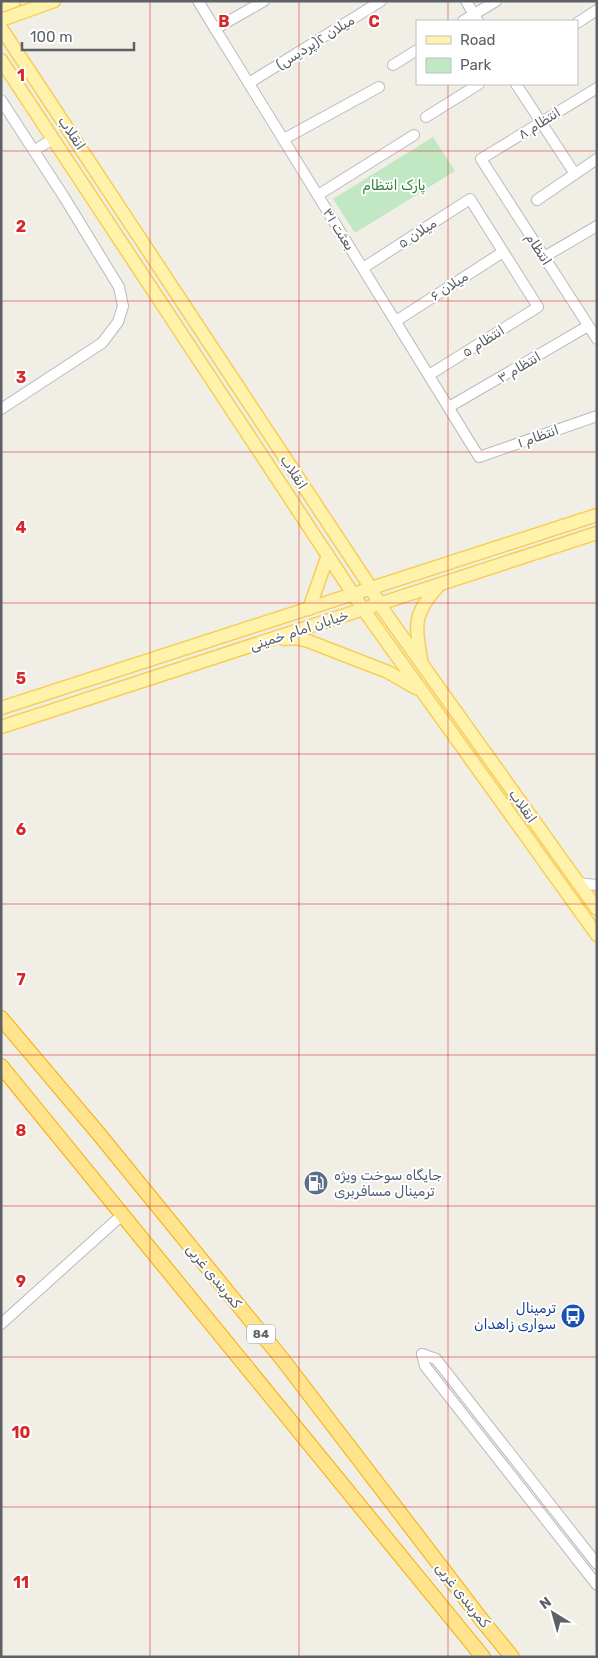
<svg xmlns="http://www.w3.org/2000/svg" width="598" height="1658" font-family="Rubik,Cairo,sans-serif">
<style>
.green{fill:#c1e8c2}
.lines{fill:none;stroke-linecap:round;stroke-linejoin:round}
.minor-casing{stroke:#b8bbc0;stroke-width:12}
.major-casing{stroke:#f8ce57;stroke-width:15}
.highway-casing{stroke:#f5ae00;stroke-width:16}
.minor{stroke:#fff;stroke-width:10}
.major{stroke:#fff3ab;stroke-width:12}
.highway{stroke:#ffe48d;stroke-width:14}
.grid{fill:none;stroke:#d62828;stroke-width:1;stroke-opacity:0.55}
.labels{text-anchor:middle;stroke-width:4;stroke-linejoin:round;paint-order:stroke}
.shield{fill:#fff;stroke:#8e9094;stroke-width:1}
.shield-label{font-size:12px;font-weight:bold;fill:#5d6166}
.street-label{font-size:14px;fill:#5d6166;stroke:#fff}
.park-label{font-size:14px;fill:#308236;stroke:#fff}
.service-label{font-size:14px;fill:#4e5e75;stroke:#fff;text-anchor:start}
.transit-label{font-size:14px;fill:#164399;stroke:#fff;text-anchor:end}
.grid-label{font-size:16px;text-anchor:middle;font-weight:bold;fill:#d62828;stroke:#fff;stroke-width:4;stroke-linejoin:round;paint-order:stroke}
</style>
<rect width="100%" height="100%" fill="#f0eee5"/>
<path class="green" d="M433 137 455 171 355 233 333 199Z"/>
<g class="lines">
<defs>
<g id="minor">
<path d="M198 1 479 457 597 416"/>
<path d="M466 1 478 21"/>
<path d="M463 21 496 1"/>
<path d="M577 23 597 10"/>
<path d="M215 29 264 1"/>
<path d="M393 65 417 50"/>
<path d="M249 83 381 1"/>
<path d="M516 84 575 174"/>
<path d="M597 88 481 159 597 339"/>
<path d="M1 100 64 197 119 287 123 306 118 322 102 343 1 409"/>
<path d="M426 117 479 84"/>
<path d="M284 139 379 87"/>
<path d="M35 150 53 139"/>
<path d="M318 195 414 135"/>
<path d="M537 200 597 159"/>
<path d="M544 257 597 226"/>
<path d="M363 268 470 199 538 307 429 375"/>
<path d="M396 321 503 252"/>
<path d="M449 407 588 326"/>
<path d="M577 883 597 885"/>
<path d="M1 1324 122 1215"/>
<path d="M422 1354 425 1366 597 1585"/>
<path d="M422 1354 436 1359 597 1564"/>
</g>
<g id="major">
<path d="M1 6 14 1"/>
<path d="M1 20 54 1"/>
<path d="M1 28 371 588 379 604 597 909"/>
<path d="M1 60 363 609 597 935"/>
<path d="M309 609 328 555"/>
<path d="M284 639 296 638 308 641 388 672 416 688"/>
<path d="M421 660C415 623 413 614 439 585"/>
<path d="M1 708 597 515"/>
<path d="M1 727 597 533"/>
</g>
<g id="highway">
<path d="M1 1018 98 1133 283 1360 481 1619 512 1657"/>
<path d="M1 1066 483 1657"/>
</g>
</defs>
<use href="#minor" class="minor-casing"/>
<use href="#major" class="major-casing"/>
<use href="#highway" class="highway-casing"/>
<use href="#minor" class="minor"/>
<use href="#major" class="major"/>
<use href="#highway" class="highway"/>
</g>
<path class="grid" d="M150 1V1657M299 1V1657M448 1V21M448 84V1657M1 151H597M1 301H597M1 452H597M1 603H597M1 754H597M1 904H597M1 1055H597M1 1206H597M1 1357H597M1 1507H597"/>
<defs>
<symbol id="fuel-disc" viewBox="-11 -11 22 22"><circle r="9.5" fill="#5c6f8a" stroke="#fff"/><path d="M-5.5-6h7V0h2V4h1.3V-2.5L3-4.5l.8-.8L6-3V5H2.5V1h-1V6h-7ZM-4.2-4.7v3.2H.2V-4.7Z" fill="#fff"/></symbol>
<symbol id="bus-disc" viewBox="-11 -11 22 22"><circle r="9.5" fill="#1a4fb4" stroke="#fff"/><path d="M-5-6H5V4H4V6H2V4H-2V6H-4V4H-5ZM-3.5-4V0h7V-4ZM-3.5 1.2v1.5H-2V1.2ZM2 1.2v1.5H3.5V1.2Z" fill="#fff"/></symbol>
</defs>
<g fill-rule="evenodd">
<use href="#fuel-disc" x="302" y="1169" width="28" height="28"/>
<use href="#bus-disc" x="559" y="1302" width="28" height="28"/>
</g>
<g class="labels">
<rect class="shield" x="247" y="1324.5" width="28" height="19" rx="4"/>
<g class="shield-label">
<text x="261" y="1338">84</text>
</g>
<g class="street-label">
<text transform="translate(315 42) rotate(-32)" y="5">میلان ۲(پردیس)</text>
<text transform="translate(539 123) rotate(-32)" y="5">انتظام ۸</text>
<text transform="translate(72 133) rotate(56)" y="5">انقلاب</text>
<text transform="translate(339 229) rotate(58)" y="5">بعثت ۳۱</text>
<text transform="translate(417 233) rotate(-33)" y="5">میلان ۵</text>
<text transform="translate(539 249) rotate(57)" y="5">انتظام</text>
<text transform="translate(449 286) rotate(-33)" y="5">میلان ۶</text>
<text transform="translate(483 341) rotate(-32)" y="5">انتظام ۵</text>
<text transform="translate(519 367) rotate(-30)" y="5">انتظام ۳</text>
<text transform="translate(538 436) rotate(-19)" y="5">انتظام ۱</text>
<text transform="translate(294 472) rotate(57)" y="5">انقلاب</text>
<text transform="translate(299 630) rotate(-18)" y="5">خیابان امام خمینی</text>
<text transform="translate(523 806) rotate(55)" y="5">انقلاب</text>
<text transform="translate(214 1276) rotate(51)" y="5">کمربندی غربی</text>
<text transform="translate(463 1595) rotate(52)" y="5">کمربندی غربی</text>
</g>
<g class="park-label">
<text x="394" y="190">پارک انتظام</text>
</g>
<g class="service-label">
<text x="334" y="1180">جایگاه سوخت ویژه<tspan x="334" dy="16">ترمینال مسافربری</tspan></text>
</g>
<g class="transit-label">
<text x="556" y="1313">ترمینال<tspan x="556" dy="16">سواری زاهدان</tspan></text>
</g>
</g>
<g class="grid-label">
<text x="224" y="27">B</text>
<text x="374" y="27">C</text>
<text x="21" y="81">1</text>
<text x="21" y="232">2</text>
<text x="21" y="383">3</text>
<text x="21" y="533">4</text>
<text x="21" y="684">5</text>
<text x="21" y="835">6</text>
<text x="21" y="985">7</text>
<text x="21" y="1136">8</text>
<text x="21" y="1287">9</text>
<text x="21" y="1438">10</text>
<text x="21" y="1588">11</text>
</g>
<rect width="598" height="1658" fill="none" stroke="#5d6166" stroke-width="5"/>
<rect x="416" y="20" width="162" height="65" fill="#ffffff" stroke="#bec0c2"/>
<rect x="426" y="36" width="25" height="8" fill="#fff3ab" stroke="#bec0c2"/>
<text x="460" y="45" font-size="15" fill="#5d6166">Road</text>
<rect x="426" y="58" width="25" height="15" fill="#c1e8c2" stroke="#bec0c2"/>
<text x="460" y="70" font-size="15" fill="#5d6166">Park</text>
<g transform="translate(553 1613) rotate(323)" stroke="#ffffff" stroke-width="4" paint-order="stroke">
<path d="M0-4L9 19L0 12L-9 19Z" fill="#5d6166"/>
<text y="-8" font-size="14" font-weight="bold" text-anchor="middle" fill="#5d6166">N</text>
</g>
<path d="M22 42v8h112v-8" fill="none" stroke="#5d6166" stroke-width="2.5"/>
<text x="30" y="42" font-size="15" fill="#5d6166" stroke="#ffffff" stroke-width="4" paint-order="stroke">100 m</text>
</svg>
